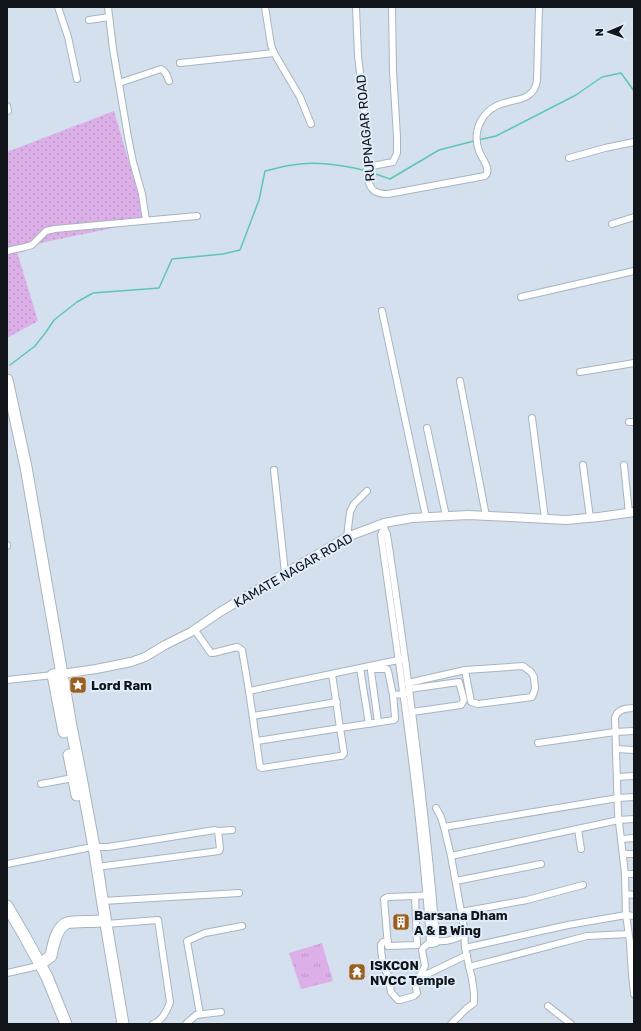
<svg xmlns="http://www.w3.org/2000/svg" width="641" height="1031" font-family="Rubik,sans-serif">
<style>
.grass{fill:url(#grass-dots)}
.park{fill:url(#park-tufts)}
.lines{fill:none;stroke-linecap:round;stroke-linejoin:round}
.stream{stroke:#5dc7b4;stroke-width:1.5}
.minor-casing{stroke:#a8b4c0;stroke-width:8}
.tertiary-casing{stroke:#a8b4c0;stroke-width:10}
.trunk-casing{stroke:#a8b4c0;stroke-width:13}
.minor{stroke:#fff;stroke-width:6}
.tertiary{stroke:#fff;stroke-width:8}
.trunk{stroke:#fff;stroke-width:11}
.labels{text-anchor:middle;stroke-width:4;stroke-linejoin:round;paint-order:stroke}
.street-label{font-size:13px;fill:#111519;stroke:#e1edfa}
.poi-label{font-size:13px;font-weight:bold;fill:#111519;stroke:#e1edfa;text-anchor:start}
</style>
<defs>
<pattern id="grass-dots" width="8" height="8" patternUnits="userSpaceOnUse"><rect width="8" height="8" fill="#dcafe8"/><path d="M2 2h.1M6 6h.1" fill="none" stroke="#bc96c6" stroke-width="1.8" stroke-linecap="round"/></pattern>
<pattern id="park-tufts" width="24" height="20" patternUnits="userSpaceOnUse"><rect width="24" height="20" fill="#dcafe8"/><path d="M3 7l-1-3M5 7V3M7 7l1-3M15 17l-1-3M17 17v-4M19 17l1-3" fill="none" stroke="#bc96c6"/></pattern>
</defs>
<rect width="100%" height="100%" fill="#d4e0ed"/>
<g class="grass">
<path d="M114 111 146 221 7 250V152Z"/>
<path d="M17 252 38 321 7 338V255Z"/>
</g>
<path class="park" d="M322 943 333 981 301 989 289 953Z"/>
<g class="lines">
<g class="stream">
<path d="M478 140 496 136 576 95 602 77 621 73 634 91"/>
<path d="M370 172 390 179 439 150 474 141"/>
<path d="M10 365 35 346 46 332 54 320 77 302 93 293 159 288 172 259 223 254 240 250 259 200 265 171C274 169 283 166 293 165 314 161 346 165 366 171"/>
</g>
<defs>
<g id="minor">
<path d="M58 7 68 37 77 79"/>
<path d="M108 7 113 49 128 137 133 162 142 194 146 220"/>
<path d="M265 7 271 45 274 53 300 97 311 124"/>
<path d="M356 7 358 56 363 98 368 180C371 191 376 194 388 194L485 176C487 174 488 171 487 168 486 162 481 157 479 151 475 141 476 128 482 119 490 106 502 103 516 100 521 99 526 98 530 94 534 91 536 86 537 81L539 7"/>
<path d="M89 20 109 17"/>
<path d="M180 63 274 53"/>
<path d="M119 83 161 69C166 71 167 76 169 81"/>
<path d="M7 106 8 111"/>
<path d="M569 158 605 148 634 142"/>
<path d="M372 166 393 162 397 153V137L393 71 392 7"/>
<path d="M612 224 634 217"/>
<path d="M7 251 25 247 32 245 46 231 55 229 197 216"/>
<path d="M521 297 634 271"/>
<path d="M382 311 426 517"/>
<path d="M580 372 634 363"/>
<path d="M460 381 486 516"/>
<path d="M532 418 545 519"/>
<path d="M629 422H634"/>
<path d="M427 428 446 516"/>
<path d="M583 465 590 518"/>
<path d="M624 465 629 513"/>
<path d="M274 470 285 573"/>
<path d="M384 523V528L381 535C400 670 421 806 430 942L431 944 436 943C434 900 429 857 424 813 414 720 401 627 387 534L384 528"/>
<path d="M347 537 350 512 354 504 367 491"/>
<path d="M7 545V546"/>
<path d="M194 629 211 653H213L237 647 239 648 242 650 249 691 403 659"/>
<path d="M360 668 369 724"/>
<path d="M332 674 340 728 394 720 395 719V717L393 695 404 694"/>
<path d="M7 680 53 675"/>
<path d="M408 683 465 670 523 666 531 672 534 677 535 689 532 697 478 704 471 702 465 670"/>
<path d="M409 689 459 682 464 700 461 705 412 712"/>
<path d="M249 691 260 767 262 768 340 756H342L344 753 340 728 257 741"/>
<path d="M634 708C626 708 617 709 615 718L618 814 625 874 626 915 630 942 632 974H634"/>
<path d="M253 716 337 702"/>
<path d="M378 722 371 671V669H387L388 671 393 695"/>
<path d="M538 743 615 732 634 731"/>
<path d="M616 749 634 750"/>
<path d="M617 777 634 776"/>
<path d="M41 784 73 778"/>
<path d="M436 808 441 817 444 827 451 856 464 928 465 948 472 979 474 993V1003L466 1009 451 1024"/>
<path d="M444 827 618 798 634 797"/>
<path d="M578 829 581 849"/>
<path d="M218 831 232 830"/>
<path d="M621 839 634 838"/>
<path d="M94 847H108L215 830 218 831 220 849 219 851 97 867"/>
<path d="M623 854H634"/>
<path d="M451 856 619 820 634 819"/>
<path d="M7 864 87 848"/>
<path d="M625 874H634"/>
<path d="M456 881 541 864"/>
<path d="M626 894 634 895"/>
<path d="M415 896 388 897 384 899 388 946 417 945 415 896 431 895"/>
<path d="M102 901 239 893"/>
<path d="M461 912 527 900 583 885"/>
<path d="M106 924 158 920 170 1002C167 1011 162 1021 153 1024"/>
<path d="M388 941 383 942 381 945V949L383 966 388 975 391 992 398 1000H400L414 996 417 993 415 983 416 979 421 974 425 966 422 950 423 948 430 942"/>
<path d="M436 941C446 942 455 940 464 934"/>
<path d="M465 948 568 925 626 915 634 916"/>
<path d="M469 967 587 936 628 934"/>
<path d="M7 973 34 967 40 964"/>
<path d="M632 974 634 994"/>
<path d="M421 977 467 955"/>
<path d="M548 1006 571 1024"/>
<path d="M200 1014 187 941 205 933 242 926"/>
<path d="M186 1024 196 1015 221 1012"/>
</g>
<path id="tertiary" d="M62 674 96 669 131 662 145 657 165 645 191 632 220 612 265 585 347 537 384 523 412 518 468 515 511 517 566 520 599 517 634 512"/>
<g id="trunk">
<path d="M7 380 26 467 71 726 81 777 94 847 106 924 123 1024"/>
<path d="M62 674 53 675 64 732"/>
<path d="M69 755 77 795"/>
<path d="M7 906 24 935 47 977 66 1024"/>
<path d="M40 964 51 956C53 946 56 927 67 923 72 921 92 922 99 921"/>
</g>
</defs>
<use href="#minor" class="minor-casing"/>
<use href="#tertiary" class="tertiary-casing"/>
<use href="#trunk" class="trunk-casing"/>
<use href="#minor" class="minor"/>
<use href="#tertiary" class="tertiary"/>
<use href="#trunk" class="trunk"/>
</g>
<defs>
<symbol id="sight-square" viewBox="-11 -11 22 22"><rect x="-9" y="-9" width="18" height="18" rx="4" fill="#9a5e1f" stroke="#e1edfa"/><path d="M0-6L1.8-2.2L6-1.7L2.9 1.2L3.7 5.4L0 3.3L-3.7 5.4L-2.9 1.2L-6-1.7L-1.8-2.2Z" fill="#fff"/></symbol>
<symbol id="building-square" viewBox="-11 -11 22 22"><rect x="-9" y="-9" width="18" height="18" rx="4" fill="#9a5e1f" stroke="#e1edfa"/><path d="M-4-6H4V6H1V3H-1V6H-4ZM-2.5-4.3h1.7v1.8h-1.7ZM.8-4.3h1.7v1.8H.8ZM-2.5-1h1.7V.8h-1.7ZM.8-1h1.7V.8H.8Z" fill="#fff"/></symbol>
<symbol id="temple-square" viewBox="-11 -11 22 22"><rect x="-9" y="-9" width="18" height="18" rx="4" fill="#9a5e1f" stroke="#e1edfa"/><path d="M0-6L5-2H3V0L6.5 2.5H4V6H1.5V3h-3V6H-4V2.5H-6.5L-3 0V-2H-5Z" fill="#fff"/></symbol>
</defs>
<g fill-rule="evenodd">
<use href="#sight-square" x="68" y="675" width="20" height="20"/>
<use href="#building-square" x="391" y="912" width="20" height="20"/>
<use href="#temple-square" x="347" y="962" width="20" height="20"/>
</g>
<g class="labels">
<g class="street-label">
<text transform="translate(365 128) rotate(-95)" y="5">RUPNAGAR ROAD</text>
<text transform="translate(293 570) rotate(-30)" y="5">KAMATE NAGAR ROAD</text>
</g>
<g class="poi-label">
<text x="91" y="690">Lord Ram</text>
<text x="414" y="920">Barsana Dham<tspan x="414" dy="15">A &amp; B Wing</tspan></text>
<text x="370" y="970">ISKCON<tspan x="370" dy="15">NVCC Temple</tspan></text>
</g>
</g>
<rect width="641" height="1031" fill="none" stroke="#111519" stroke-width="16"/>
<g transform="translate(609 32) rotate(268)" stroke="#e1edfa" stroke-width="3" paint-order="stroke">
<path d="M0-3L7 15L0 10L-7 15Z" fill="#111519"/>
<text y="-6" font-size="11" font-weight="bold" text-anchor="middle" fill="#111519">N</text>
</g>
</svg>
